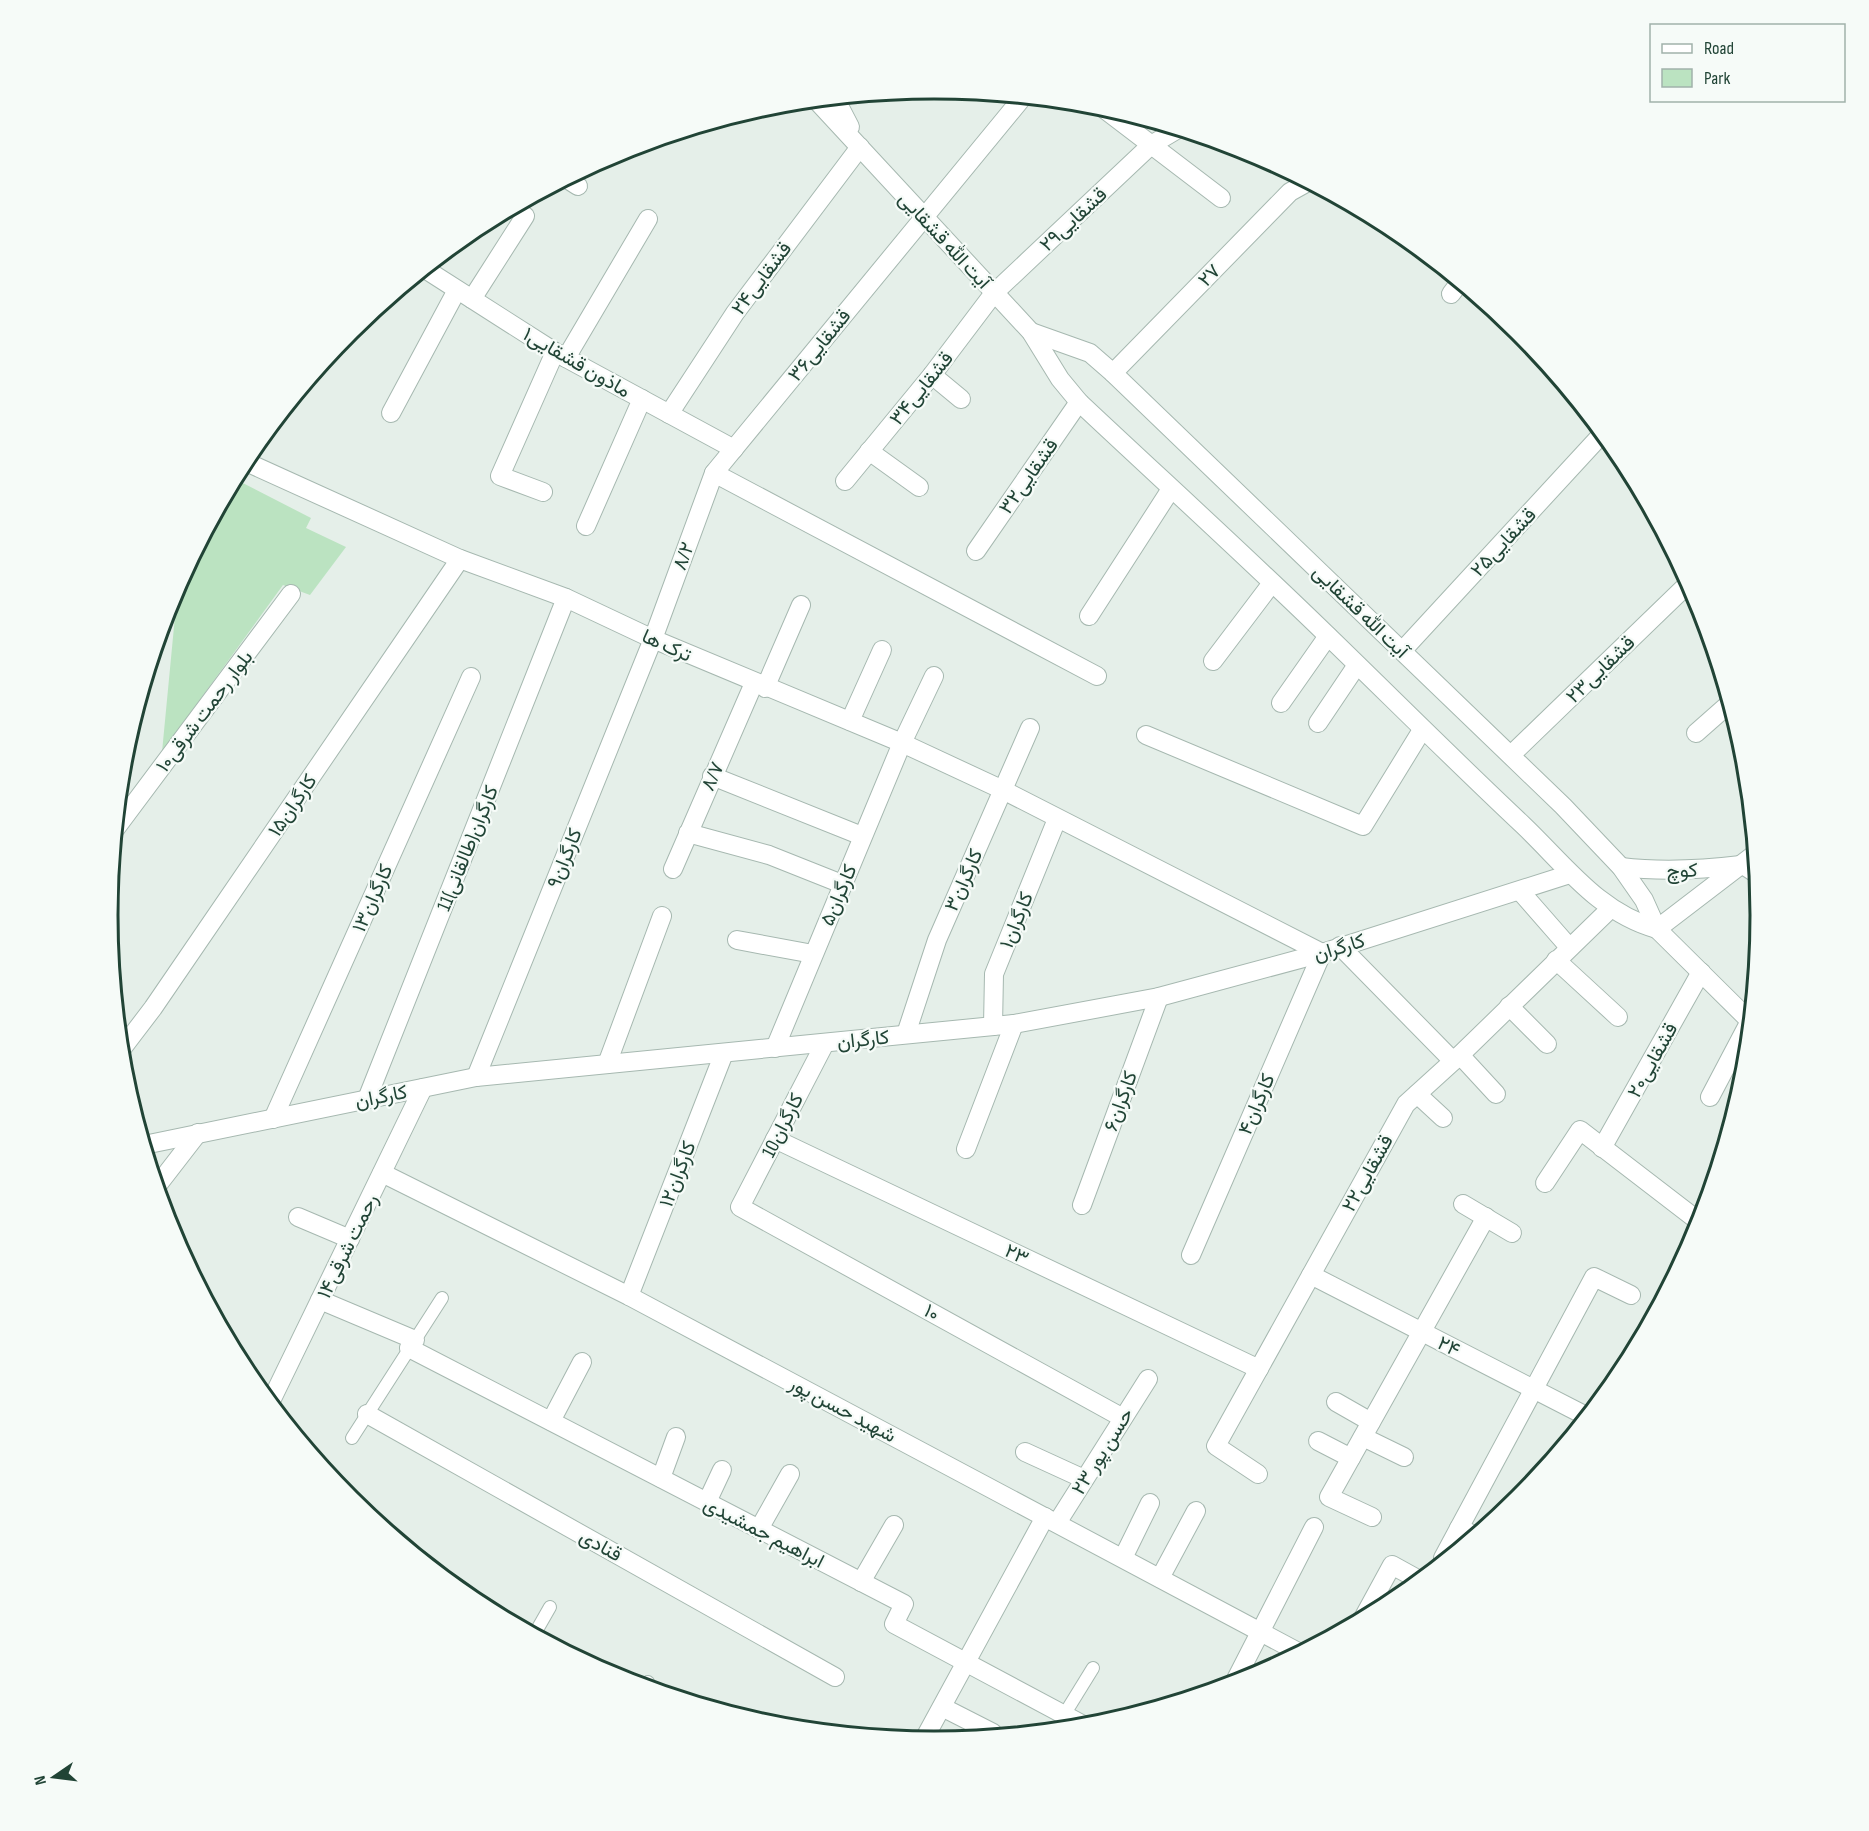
<svg xmlns="http://www.w3.org/2000/svg" width="1869" height="1831" font-family="'Sofia Sans Condensed',Vazirmatn,sans-serif">
<style>
.green{fill:#bbe3c1}
.lines{fill:none;stroke-linecap:round;stroke-linejoin:round}
.service-casing{stroke:#a6b8b0;stroke-width:14}
.minor-casing{stroke:#a6b8b0;stroke-width:20}
.tertiary-casing{stroke:#a6b8b0;stroke-width:20}
.service{stroke:#fff;stroke-width:12}
.minor{stroke:#fff;stroke-width:18}
.tertiary{stroke:#fff;stroke-width:18}
.labels{text-anchor:middle;stroke-width:4.5;stroke-linejoin:round;paint-order:stroke}
.street-label{font-size:20px;fill:#214436;stroke:#f6fbf8}
.rim{fill:none;stroke:#214436;stroke-width:3}
</style>
<rect width="100%" height="100%" fill="#e5efe9"/>
<path class="green" d="M235 479 311 518 306 528 346 547 310 595 283 585 162 752 178 585Z"/>
<g class="lines">
<defs>
<g id="service">
<path d="M352 1438 442 1298"/>
<path d="M534 1635 550 1607"/>
<path d="M645 1688 648 1682"/>
<path d="M1064 1715 1093 1668"/>
</g>
<g id="minor">
<path d="M1103 108 1221 198"/>
<path d="M567 179 578 186"/>
<path d="M425 269 555 352 734 449"/>
<path d="M1451 294 1460 282"/>
<path d="M472 299 525 216"/>
<path d="M566 358 648 219"/>
<path d="M1113 373 1290 192 1308 182"/>
<path d="M932 375 961 399"/>
<path d="M391 413 457 290"/>
<path d="M669 414 735 313 860 147"/>
<path d="M869 451 919 487"/>
<path d="M244 461 460 559 566 598 653 639 902 743 1003 790 1322 953 1191 1255"/>
<path d="M714 473 1097 676"/>
<path d="M845 481 932 375 994 293 1151 145 1178 129"/>
<path d="M543 492 500 476 555 352"/>
<path d="M586 526 642 399"/>
<path d="M976 551 1079 402"/>
<path d="M1089 616 1171 489"/>
<path d="M1402 651 1603 433"/>
<path d="M1213 661 1272 583"/>
<path d="M765 688 801 605"/>
<path d="M1281 703 1328 636"/>
<path d="M850 721 882 650"/>
<path d="M1318 723 1357 665"/>
<path d="M1696 733 1730 703"/>
<path d="M1146 735 1363 826 1422 730"/>
<path d="M1511 755 1690 582"/>
<path d="M712 776 862 836"/>
<path d="M116 828 291 594"/>
<path d="M688 833 769 855 842 884"/>
<path d="M1743 865 1757 874"/>
<path d="M673 869 754 683"/>
<path d="M1520 891 1569 947"/>
<path d="M737 940 813 954"/>
<path d="M1340 946 1453 1061"/>
<path d="M1556 960 1618 1017"/>
<path d="M1509 1006 1547 1044"/>
<path d="M993 1026 994 974 1057 819"/>
<path d="M906 1034 937 940 1030 728"/>
<path d="M825 1043 740 1207 1123 1418"/>
<path d="M775 1048 902 743 934 676"/>
<path d="M121 1050 153 1008 460 559"/>
<path d="M1460 1055 1496 1094"/>
<path d="M607 1064 662 916"/>
<path d="M476 1077 653 639 714 473 1023 97"/>
<path d="M1417 1094 1443 1118"/>
<path d="M1710 1097 1750 1021"/>
<path d="M367 1099 566 598"/>
<path d="M273 1119 471 677"/>
<path d="M775 1139 1259 1369"/>
<path d="M1602 1148 1701 972"/>
<path d="M966 1149 1014 1024"/>
<path d="M1545 1183 1580 1130 1701 1223"/>
<path d="M157 1186 198 1133"/>
<path d="M1463 1204 1512 1233"/>
<path d="M1082 1205 1159 997"/>
<path d="M298 1217 350 1239"/>
<path d="M1311 1275 1588 1417"/>
<path d="M629 1296 724 1053"/>
<path d="M320 1300 415 1340"/>
<path d="M409 1348 904 1604 894 1624 1087 1727"/>
<path d="M1336 1402 1371 1422"/>
<path d="M367 1414 835 1677"/>
<path d="M551 1421 582 1362"/>
<path d="M1363 1437 1404 1457"/>
<path d="M1318 1441 1351 1458"/>
<path d="M1025 1452 1084 1479"/>
<path d="M1258 1474 1216 1446 1406 1104 1460 1055 1610 909"/>
<path d="M661 1478 676 1437"/>
<path d="M707 1502 722 1470"/>
<path d="M1372 1517 1329 1497 1486 1217"/>
<path d="M1057 1523 1148 1379"/>
<path d="M1459 1528 1476 1536"/>
<path d="M759 1529 790 1474"/>
<path d="M1123 1558 1150 1503"/>
<path d="M1447 1560 1443 1558 1594 1277 1631 1295"/>
<path d="M1160 1578 1196 1511"/>
<path d="M861 1582 894 1525"/>
<path d="M1362 1620 1392 1565 1421 1581"/>
<path d="M1233 1685 1314 1527"/>
<path d="M942 1707 993 1733"/>
<path d="M923 1741 1045 1517"/>
</g>
<g id="tertiary">
<path d="M835 98 850 127"/>
<path d="M816 100 1031 332 1060 379 1079 402C1162 480 1246 556 1327 635 1392 698 1457 763 1523 825 1565 865 1599 913 1657 929"/>
<path d="M1031 332 1090 353 1113 373 1563 806 1621 867 1644 900 1657 929 1751 1022"/>
<path d="M1621 867C1662 872 1700 870 1741 865"/>
<path d="M1657 929 1755 854"/>
<path d="M144 1145 476 1077 1014 1024 1159 997 1322 953 1570 874"/>
<path d="M382 1173 629 1296 1300 1653"/>
<path d="M270 1403 423 1088"/>
</g>
</defs>
<use href="#service" class="service-casing"/>
<use href="#minor" class="minor-casing"/>
<use href="#tertiary" class="tertiary-casing"/>
<use href="#service" class="service"/>
<use href="#minor" class="minor"/>
<use href="#tertiary" class="tertiary"/>
</g>
<g class="labels">
<g class="street-label">
<text transform="translate(1073 219) rotate(-43)" y="7">قشقایی۲۹</text>
<text transform="translate(945 240) rotate(47)" y="7">آیت الله قشقایی</text>
<text transform="translate(1209 275) rotate(-46)" y="7">۲۷</text>
<text transform="translate(761 278) rotate(-53)" y="7">قشقایی۲۴</text>
<text transform="translate(819 345) rotate(-51)" y="7">قشقایی۳۶</text>
<text transform="translate(577 362) rotate(30)" y="7">ماذون قشقایی۱</text>
<text transform="translate(921 388) rotate(-51)" y="7">قشقایی۳۴</text>
<text transform="translate(1028 476) rotate(-55)" y="7">قشقایی۳۲</text>
<text transform="translate(1503 542) rotate(-47)" y="7">قشقایی۲۵</text>
<text transform="translate(683 556) rotate(-70)" y="7">۸/۲</text>
<text transform="translate(1361 611) rotate(44)" y="7">آیت الله قشقایی</text>
<text transform="translate(667 645) rotate(24)" y="7">ترک ها</text>
<text transform="translate(1600 669) rotate(-44)" y="7">قشقایی۲۳</text>
<text transform="translate(204 711) rotate(-53)" y="7">۱۰بلوار رحمت شرقی</text>
<text transform="translate(712 776) rotate(-66)" y="7">۸/۷</text>
<text transform="translate(292 805) rotate(-56)" y="7">۱۵کارگران</text>
<text transform="translate(467 848) rotate(-68)" y="7">11کارگران(طالقانی)</text>
<text transform="translate(564 858) rotate(-68)" y="7">کارگران۹</text>
<text transform="translate(1682 870) rotate(-2)" y="7">کوچ</text>
<text transform="translate(963 880) rotate(-66)" y="7">کارگران۳</text>
<text transform="translate(838 895) rotate(-67)" y="7">کارگران۵</text>
<text transform="translate(372 898) rotate(-66)" y="7">کارگران۱۳</text>
<text transform="translate(1016 920) rotate(-68)" y="7">۱کارگران</text>
<text transform="translate(1339 947) rotate(-17)" y="7">کارگران</text>
<text transform="translate(863 1039) rotate(-6)" y="7">کارگران</text>
<text transform="translate(1652 1060) rotate(-61)" y="7">۲۰قشقایی</text>
<text transform="translate(381 1096) rotate(-11)" y="7">کارگران</text>
<text transform="translate(1120 1101) rotate(-70)" y="7">۶کارگران</text>
<text transform="translate(1256 1104) rotate(-67)" y="7">کارگران۴</text>
<text transform="translate(782 1125) rotate(-63)" y="7">10کارگران</text>
<text transform="translate(1367 1173) rotate(-61)" y="7">۲۲قشقایی</text>
<text transform="translate(677 1174) rotate(-69)" y="7">۱۲کارگران</text>
<text transform="translate(347 1246) rotate(-64)" y="7">۱۴رحمت شرقی</text>
<text transform="translate(1017 1254) rotate(25)" y="7">۲۳</text>
<text transform="translate(932 1312) rotate(29)" y="7">۱۰</text>
<text transform="translate(1449 1346) rotate(27)" y="7">۲۴</text>
<text transform="translate(843 1409) rotate(28)" y="7">شهید حسن پور</text>
<text transform="translate(1102 1451) rotate(-58)" y="7">۲۳ حسن پور</text>
<text transform="translate(764 1532) rotate(27)" y="7">ابراهیم جمشیدی</text>
<text transform="translate(601 1545) rotate(29)" y="7">قنادی</text>
</g>
</g>
<path d="M0 0H1869V1831H0ZM118 915a816 816 0 1 1 1632 0a816 816 0 1 1-1632 0Z" fill="#f6fbf8" fill-rule="evenodd"/>
<path class="rim" d="M118 915a816 816 0 1 1 1632 0a816 816 0 1 1-1632 0Z"/>
<rect x="1650" y="24" width="195" height="78" fill="#f6fbf8" stroke="#a1b2aa" stroke-width="1.5"/>
<rect x="1662" y="44" width="30" height="9" fill="#ffffff" stroke="#a1b2aa" stroke-width="1.5"/>
<text x="1704" y="54" font-size="18" fill="#214436">Road</text>
<rect x="1662" y="69" width="30" height="18" fill="#bbe3c1" stroke="#a1b2aa" stroke-width="1.5"/>
<text x="1704" y="84" font-size="18" fill="#214436">Park</text>
<g transform="translate(54 1777) rotate(256)" stroke="#f6fbf8" stroke-width="4.5" paint-order="stroke">
<path d="M0-4.5L10 22L0 15L-10 22Z" fill="#214436"/>
<text y="-9" font-size="16" font-weight="bold" text-anchor="middle" fill="#214436">N</text>
</g>
</svg>
